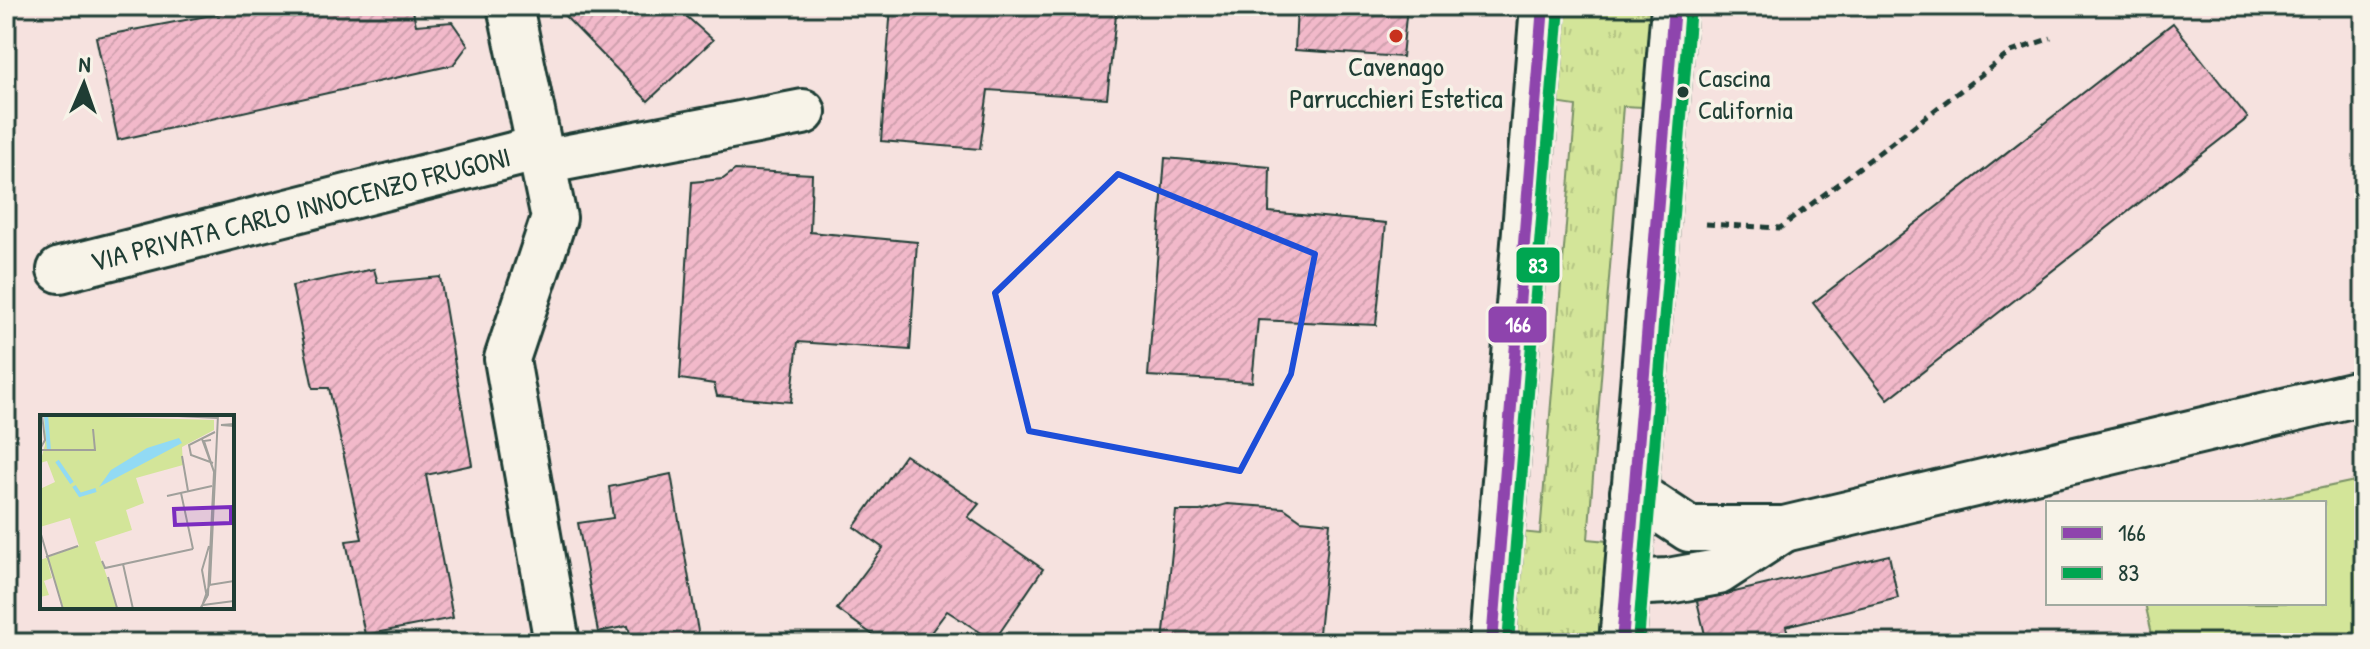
<svg xmlns="http://www.w3.org/2000/svg" width="2370" height="649" font-family="'Patrick Hand',sans-serif">
<style>
.grass{fill:url(#grass-tufts);stroke:#799166;stroke-width:2}
.park{fill:#d3e599;stroke:#799166;stroke-width:2}
.building{fill:url(#building-hatch);stroke:#1f3d34;stroke-width:2}
.lines{fill:none;stroke-linecap:round;stroke-linejoin:round}
.street-casing{stroke:#1f3d34;stroke-width:50}
.secondary-casing{stroke:#1f3d34;stroke-width:50}
.path{stroke:#1f3d34;stroke-width:5;stroke-dasharray:8 6;stroke-linecap:butt}
.street{stroke:#f7f3e8;stroke-width:44}
.secondary{stroke:#f7f3e8;stroke-width:44}
.bus-1-casing{stroke:#f7f3e8;stroke-width:18}
.bus-2-casing{stroke:#f7f3e8;stroke-width:18}
.bus-1{stroke:#8e44ad;stroke-width:12}
.bus-2{stroke:#00a651;stroke-width:12}
.marked{fill:none;stroke:#1d4ed8;stroke-width:6;stroke-linejoin:round}
.poi-dot{fill:#c8321e;stroke:#f7f3e8;stroke-width:3}
.bus-dot{fill:#1f3d34;stroke:#f7f3e8;stroke-width:3}
.labels{text-anchor:middle;stroke-width:7;stroke-linejoin:round;paint-order:stroke}
.bus-label{font-size:26px;fill:#1f3d34;stroke:#f7f3e8;text-anchor:start}
.poi-label{font-size:28px;fill:#1f3d34;stroke:#f7f3e8}
.street-label{font-size:28px;fill:#1f3d34;stroke:#f7f3e8}
.inset-river{fill:none;stroke:#92daf4;stroke-width:4}
.inset-road{fill:none;stroke:#a0a09b;stroke-width:2}
.view{fill:#7b2cbf;fill-opacity:0.15;stroke:#7b2cbf;stroke-width:4}
.inset-edge{fill:none;stroke:#1f3d34;stroke-width:4}
.line-badge{stroke:#f7f3e8;stroke-width:3}
.badge-label{font-size:22px;text-anchor:middle;font-weight:bold;fill:#fff}
</style>
<defs>
<pattern id="grass-tufts" width="24" height="20" patternUnits="userSpaceOnUse" patternTransform="scale(2)"><rect width="24" height="20" fill="#d3e599"/><path d="M3 7l-1-3M5 7V3M7 7l1-3M15 17l-1-3M17 17v-4M19 17l1-3" fill="none" stroke="#b5c584"/></pattern>
<pattern id="building-hatch" width="6" height="6" patternUnits="userSpaceOnUse" patternTransform="scale(2)"><rect width="6" height="6" fill="#f2b9ca"/><path d="M-1 1l2-2M0 6l6-6M5 7l2-2" fill="none" stroke="#cfa0ae"/></pattern>
</defs>
<rect width="100%" height="100%" fill="#f6e2df"/>
<filter id="ink" filterUnits="userSpaceOnUse"><feTurbulence type="fractalNoise" baseFrequency=".0125" numOctaves="2"/><feDisplacementMap in="SourceGraphic" scale="16" xChannelSelector="R" yChannelSelector="G"/><feConvolveMatrix kernelMatrix="1 2 1 2 8 2 1 2 1" color-interpolation-filters="sRGB"/></filter>
<g filter="url(#ink)">
<path class="grass" d="M1563 6H1652L1643 107 1623 106 1588 539 1607 541 1598 643H1511L1521 532 1540 534 1576 106 1555 103Z"/>
<path class="park" d="M2364 479V643H2154L2145 603H2324V503H2252Z"/>
<g class="building">
<path d="M259 6H412L416 25 452 22 468 45 453 65 118 140 96 37Z"/>
<path d="M555 6H675L713 40 648 101Z"/>
<path d="M891 6H1117L1107 98 988 90 980 149 881 141Z"/>
<path d="M1297 6H1407L1402 57 1295 50Z"/>
<path d="M2173 23 2248 118 1888 399 1813 303Z"/>
<path d="M1165 158 1270 167 1269 212 1386 223 1376 325 1258 320 1252 382 1148 376Z"/>
<path d="M735 170 812 174 810 232 917 242 910 350 798 342 791 402 717 396 714 384 680 379 692 182 723 179Z"/>
<path d="M374 269 378 283 440 277 472 465 426 475 453 618 365 635 346 541 362 539 329 388H313L292 286Z"/>
<path d="M905 455 979 504 968 517 1043 569 994 641 947 611 923 643H884L837 609 883 548 854 527Z"/>
<path d="M671 474 700 643H632L628 626 598 632 578 523 613 518 609 487Z"/>
<path d="M1227 504 1284 508 1301 520 1330 523 1318 643H1163L1176 511H1200Z"/>
<path d="M1889 555 1898 598 1786 626 1790 643H1707L1697 601Z"/>
</g>
<g class="lines">
<defs>
<g id="street">
<path d="M510 6 554 218 507 359 557 643"/>
<path d="M543 162 803 112"/>
<path id="s1" d="M60 270 540 148"/>
<path d="M1633 492 1689 529H1784L2364 392"/>
<path d="M1627 583 1668 581 1718 572 1784 529"/>
</g>
<g id="secondary">
<path d="M1492 643 1543 6"/>
<path d="M1622 643 1674 6"/>
</g>
</defs>
<use href="#street" class="street-casing"/>
<use href="#secondary" class="secondary-casing"/>
<path class="path" d="M1706 224 1780 228 2011 52 2051 38"/>
<use href="#street" class="street"/>
<use href="#secondary" class="secondary"/>
<defs>
<g id="bus-1">
<path d="M1492 643 1543 6"/>
<path d="M1622 643 1674 6"/>
</g>
<g id="bus-2">
<path d="M1508 643 1559 7"/>
<path d="M1638 643 1690 7"/>
</g>
</defs>
<use href="#bus-1" class="bus-1-casing"/>
<use href="#bus-2" class="bus-2-casing"/>
<use href="#bus-1" class="bus-1"/>
<use href="#bus-2" class="bus-2"/>
</g>
</g>
<path class="marked" d="M1118 174 1315 254 1291 374 1240 471 1029 431 995 293Z"/>
<circle class="poi-dot" cx="1396" cy="36" r="8"/>
<circle class="bus-dot" cx="1683" cy="92" r="7"/>
<g class="labels">
<g class="bus-label">
<text x="1698" y="87">Cascina<tspan x="1698" dy="32">California</tspan></text>
</g>
<g class="poi-label">
<text x="1396" y="76">Cavenago<tspan x="1396" dy="32">Parrucchieri Estetica</tspan></text>
</g>
<g class="street-label">
<text dy="10" stroke="none"><textPath href="#s1" startOffset="248">VIA PRIVATA CARLO INNOCENZO FRUGONI</textPath></text>
</g>
</g>
<g transform="translate(40 415)">
<rect width="194" height="194" fill="#f6e2df"/>
<path d="M4 0 174 5V15L142 32 143 50 96 63 104 88 86 95 92 115 55 127 78 194H24L7 145 12 163 4 166 9 180 0 182V145L39 131 30 103 0 112V74L15 67 7 46 0 48 5 30Z" fill="#d3e599"/>
<path d="M139 23 142 28 59 72 71 55 107 33Z" fill="#92daf4"/>
<path class="inset-river" d="M6 0 9 35M17 46 32 68M34 71 40 80 56 75"/>
<path class="inset-road" d="M118 0 178 3M194 9 181 10 194 11M162 24 173 54M0 34 5 25 2 0M0 35H55L53 14M142 41 148 76M173 48 151 40 149 30 175 17M141 78 153 134M127 81 172 71M0 116 23 194M6 142 38 131M62 146 65 153 153 134M83 149 93 194M68 162 77 193M169 170 194 166M167 183 162 155 169 131M163 190 194 186M160 194 168 180 174 57 164 26 171 25M161 194 170 168 178 0"/>
<path class="view" d="M191 92V108L135 110 134 94Z"/>
<rect width="194" height="194" class="inset-edge"/>
</g>
<g class="line-badge">
<rect x="1515" y="246" width="46" height="38" rx="8" fill="#00a651"/>
<rect x="1487" y="305" width="61" height="39" rx="8" fill="#8e44ad"/>
</g>
<g class="badge-label">
<text x="1538" y="273">83</text>
<text x="1518" y="332">166</text>
</g>
<rect width="2370" height="649" fill="none" stroke="#f7f3e8" stroke-width="32"/>
<rect x="16" y="16" width="2338" height="617" fill="none" stroke="#1f3d34" stroke-width="3" filter="url(#ink)"/>
<rect x="2046" y="501" width="280" height="104" fill="#f7f3e8" stroke="#a1aaa0" stroke-width="2"/>
<rect x="2062" y="527" width="40" height="12" fill="#8e44ad" stroke="#a1aaa0" stroke-width="2"/>
<text x="2118" y="541" font-size="24" fill="#1f3d34">166</text>
<rect x="2062" y="567" width="40" height="12" fill="#00a651" stroke="#a1aaa0" stroke-width="2"/>
<text x="2118" y="581" font-size="24" fill="#1f3d34">83</text>
<g transform="translate(84 84) rotate(2)" stroke="#f7f3e8" stroke-width="6" paint-order="stroke">
<path d="M0-6L14 30L0 20L-14 30Z" fill="#1f3d34"/>
<text y="-12" font-size="22" font-weight="bold" text-anchor="middle" fill="#1f3d34">N</text>
</g>
</svg>
